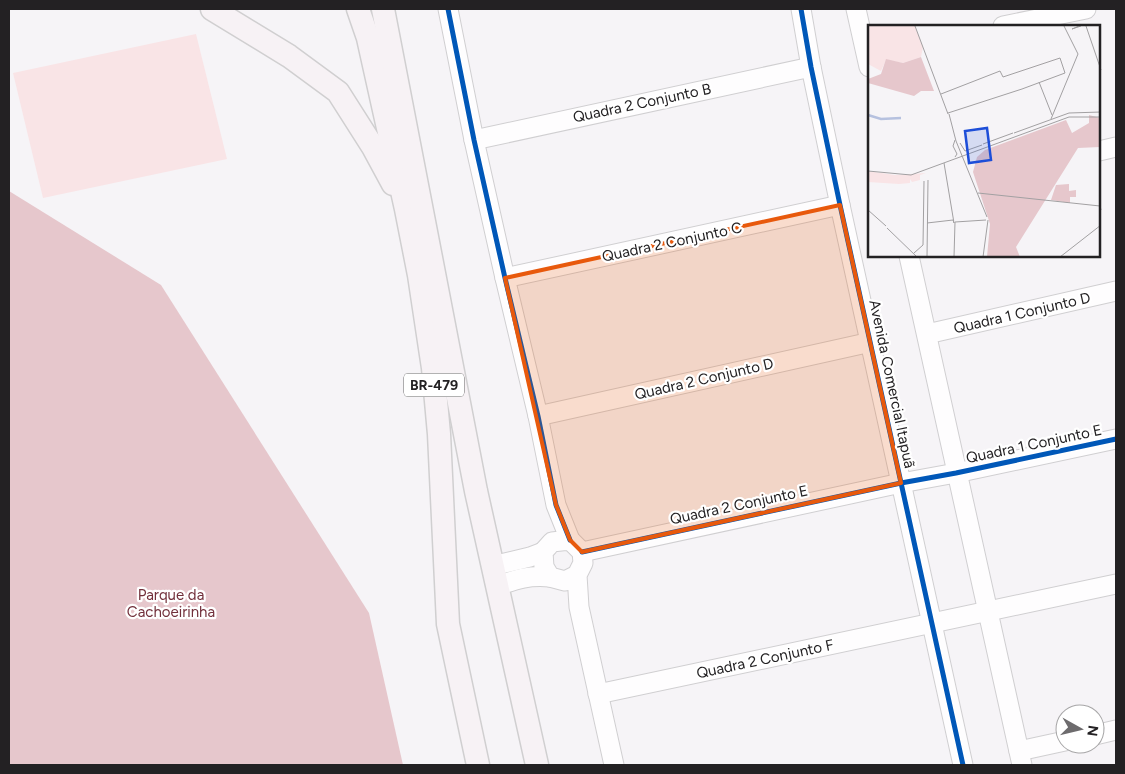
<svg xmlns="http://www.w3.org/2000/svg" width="1125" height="774" font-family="Figtree,sans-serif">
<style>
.green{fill:#f9e4e6}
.forest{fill:#e6c7cc}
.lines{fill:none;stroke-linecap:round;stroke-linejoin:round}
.minor-casing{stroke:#d0cfd1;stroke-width:21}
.major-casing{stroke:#d0cfd0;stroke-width:25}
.minor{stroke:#fefdfe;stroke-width:19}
.major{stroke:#f7f2f5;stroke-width:22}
.cycleway-casing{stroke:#fff;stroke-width:8}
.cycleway{stroke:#0057b8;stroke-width:5}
.marked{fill:#e8590c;fill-opacity:0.2;stroke:#e8590c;stroke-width:4;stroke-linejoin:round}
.labels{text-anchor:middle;stroke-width:4.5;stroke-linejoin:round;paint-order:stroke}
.shield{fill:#fff;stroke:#656465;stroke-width:1}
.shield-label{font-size:14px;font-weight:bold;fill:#232123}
.street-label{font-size:15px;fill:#232123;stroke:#fff}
.park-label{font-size:15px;fill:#72303b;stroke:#fff}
.inset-river{fill:none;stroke:#b6c1df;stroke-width:2.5}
.inset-road{fill:none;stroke:#a2a0a2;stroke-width:1}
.view{fill:#1d4ed8;fill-opacity:0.15;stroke:#1d4ed8;stroke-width:2.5}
.inset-edge{fill:none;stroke:#232123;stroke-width:2.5}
</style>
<rect width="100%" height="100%" fill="#f6f4f7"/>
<path class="green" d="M196 34 227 159 43 198 13 73Z"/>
<path class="forest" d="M9 191 161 285 369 613 403 765H9Z"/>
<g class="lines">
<defs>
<g id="minor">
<path d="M448 9 474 140 505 278 538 416 556 505 570 540"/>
<path d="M801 9 811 67 840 205 963 765"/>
<path d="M856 9 869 67"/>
<path d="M1003 26 1086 9"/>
<path d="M474 140 811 67"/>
<path d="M1099 151 1116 147"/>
<path d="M909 256 1022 765"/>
<path d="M505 278 840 205"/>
<path d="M927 334 1116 291"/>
<path d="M538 416 871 342"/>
<path d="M582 552 901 483 956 473 1116 439"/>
<path d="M492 566 530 557 543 552"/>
<path d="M577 575 565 581 550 577 544 567 543 552 552 542 570 540 582 552 583 563 577 575 579 607 614 765"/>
<path d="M497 586C517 579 529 575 550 577"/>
<path d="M598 694 1116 584"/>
<path d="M1095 735 1116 730"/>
<path d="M1019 751 1065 741"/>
</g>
<g id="major">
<path d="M212 9 289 56 338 92 373 147 393 184"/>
<path d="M358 9 368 38 406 209 419 275 433 368 439 434 448 624 478 765"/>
<path d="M383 9 476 491 537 765"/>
</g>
</defs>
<use href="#minor" class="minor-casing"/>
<use href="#major" class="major-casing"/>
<use href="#minor" class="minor"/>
<use href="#major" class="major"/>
<defs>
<g id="cycleway">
<path d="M448 9 474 140 505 278 538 416 556 505 570 540"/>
<path d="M801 9 811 67 840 205 963 765"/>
<path d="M582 552 901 483 956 473 1116 439"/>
</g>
</defs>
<use href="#cycleway" class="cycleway-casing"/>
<use href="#cycleway" class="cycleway"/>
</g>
<path class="marked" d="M840 205 901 483 582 552 570 540 556 505 505 278Z"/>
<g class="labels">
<rect class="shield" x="404" y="373.5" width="60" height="23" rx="4"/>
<g class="shield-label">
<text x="434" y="390">BR-479</text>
</g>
<g class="street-label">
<text transform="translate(642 103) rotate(-12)" y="5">Quadra 2 Conjunto B</text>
<text transform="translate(672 242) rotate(-12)" y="5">Quadra 2 Conjunto C</text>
<text transform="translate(1022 313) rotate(-13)" y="5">Quadra 1 Conjunto D</text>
<text transform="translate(704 379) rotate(-13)" y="5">Quadra 2 Conjunto D</text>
<text transform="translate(892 384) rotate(78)" y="5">Avenida Comercial Itapuã</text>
<text transform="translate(1034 444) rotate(-12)" y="5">Quadra 1 Conjunto E</text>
<text transform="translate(739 505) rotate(-12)" y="5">Quadra 2 Conjunto E</text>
<text transform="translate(765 659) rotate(-12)" y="5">Quadra 2 Conjunto F</text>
</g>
<g class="park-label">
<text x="171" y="600">Parque da<tspan x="171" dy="17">Cachoeirinha</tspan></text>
</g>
</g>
<g transform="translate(868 25)">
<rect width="232" height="232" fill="#f6f4f7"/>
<path d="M0 1H47L55 22 53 32 35 38 18 35 13 46 0 39ZM0 146 27 150 58 148 52 150V155L44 157 42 154V158L31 159 0 157Z" fill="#f9e4e6"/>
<path d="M53 32 66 66H53L46 71 0 58V54L13 49 18 34 35 38ZM221 90 232 93V122L210 123 148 222 152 232H119L122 199 105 147 109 132 117 125 198 95 204 108 221 98ZM201 159V166L208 165V172H202V178L183 175 188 160Z" fill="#e6c7cc"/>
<path class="inset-river" d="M0 90 13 94 33 93"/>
<path class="inset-road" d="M47 1 80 89M211 1 204 4 213 1M218 1 233 45M171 57 184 90M154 64 197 48M73 69 132 46 135 52 192 33 197 48M80 88 154 64M81 89 88 116 119 192M183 94 210 29 196 1M146 108 201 88 233 87M87 115 85 121 89 129 87 132M92 118 97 126 114 120M115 119 145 108M76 138 86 198 85 195M0 146 43 150 201 92H233M110 168 232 181 233 185M0 185 18 201M87 197 118 195M59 198 85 195M19 203 49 232M46 228 55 220 56 156M59 232 60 155M86 232 87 197M115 232 120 195M192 232 233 200"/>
<path class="view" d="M119 103 123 135 101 138 97 106Z"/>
<rect width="232" height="232" class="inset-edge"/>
</g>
<rect width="1125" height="774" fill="none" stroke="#232123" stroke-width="20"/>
<g transform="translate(1080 729) rotate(98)"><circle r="24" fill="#ffffff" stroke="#a7a6a7"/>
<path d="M0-4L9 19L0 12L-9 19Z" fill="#6d6b6d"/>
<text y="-8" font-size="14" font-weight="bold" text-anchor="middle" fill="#232123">N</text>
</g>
</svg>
